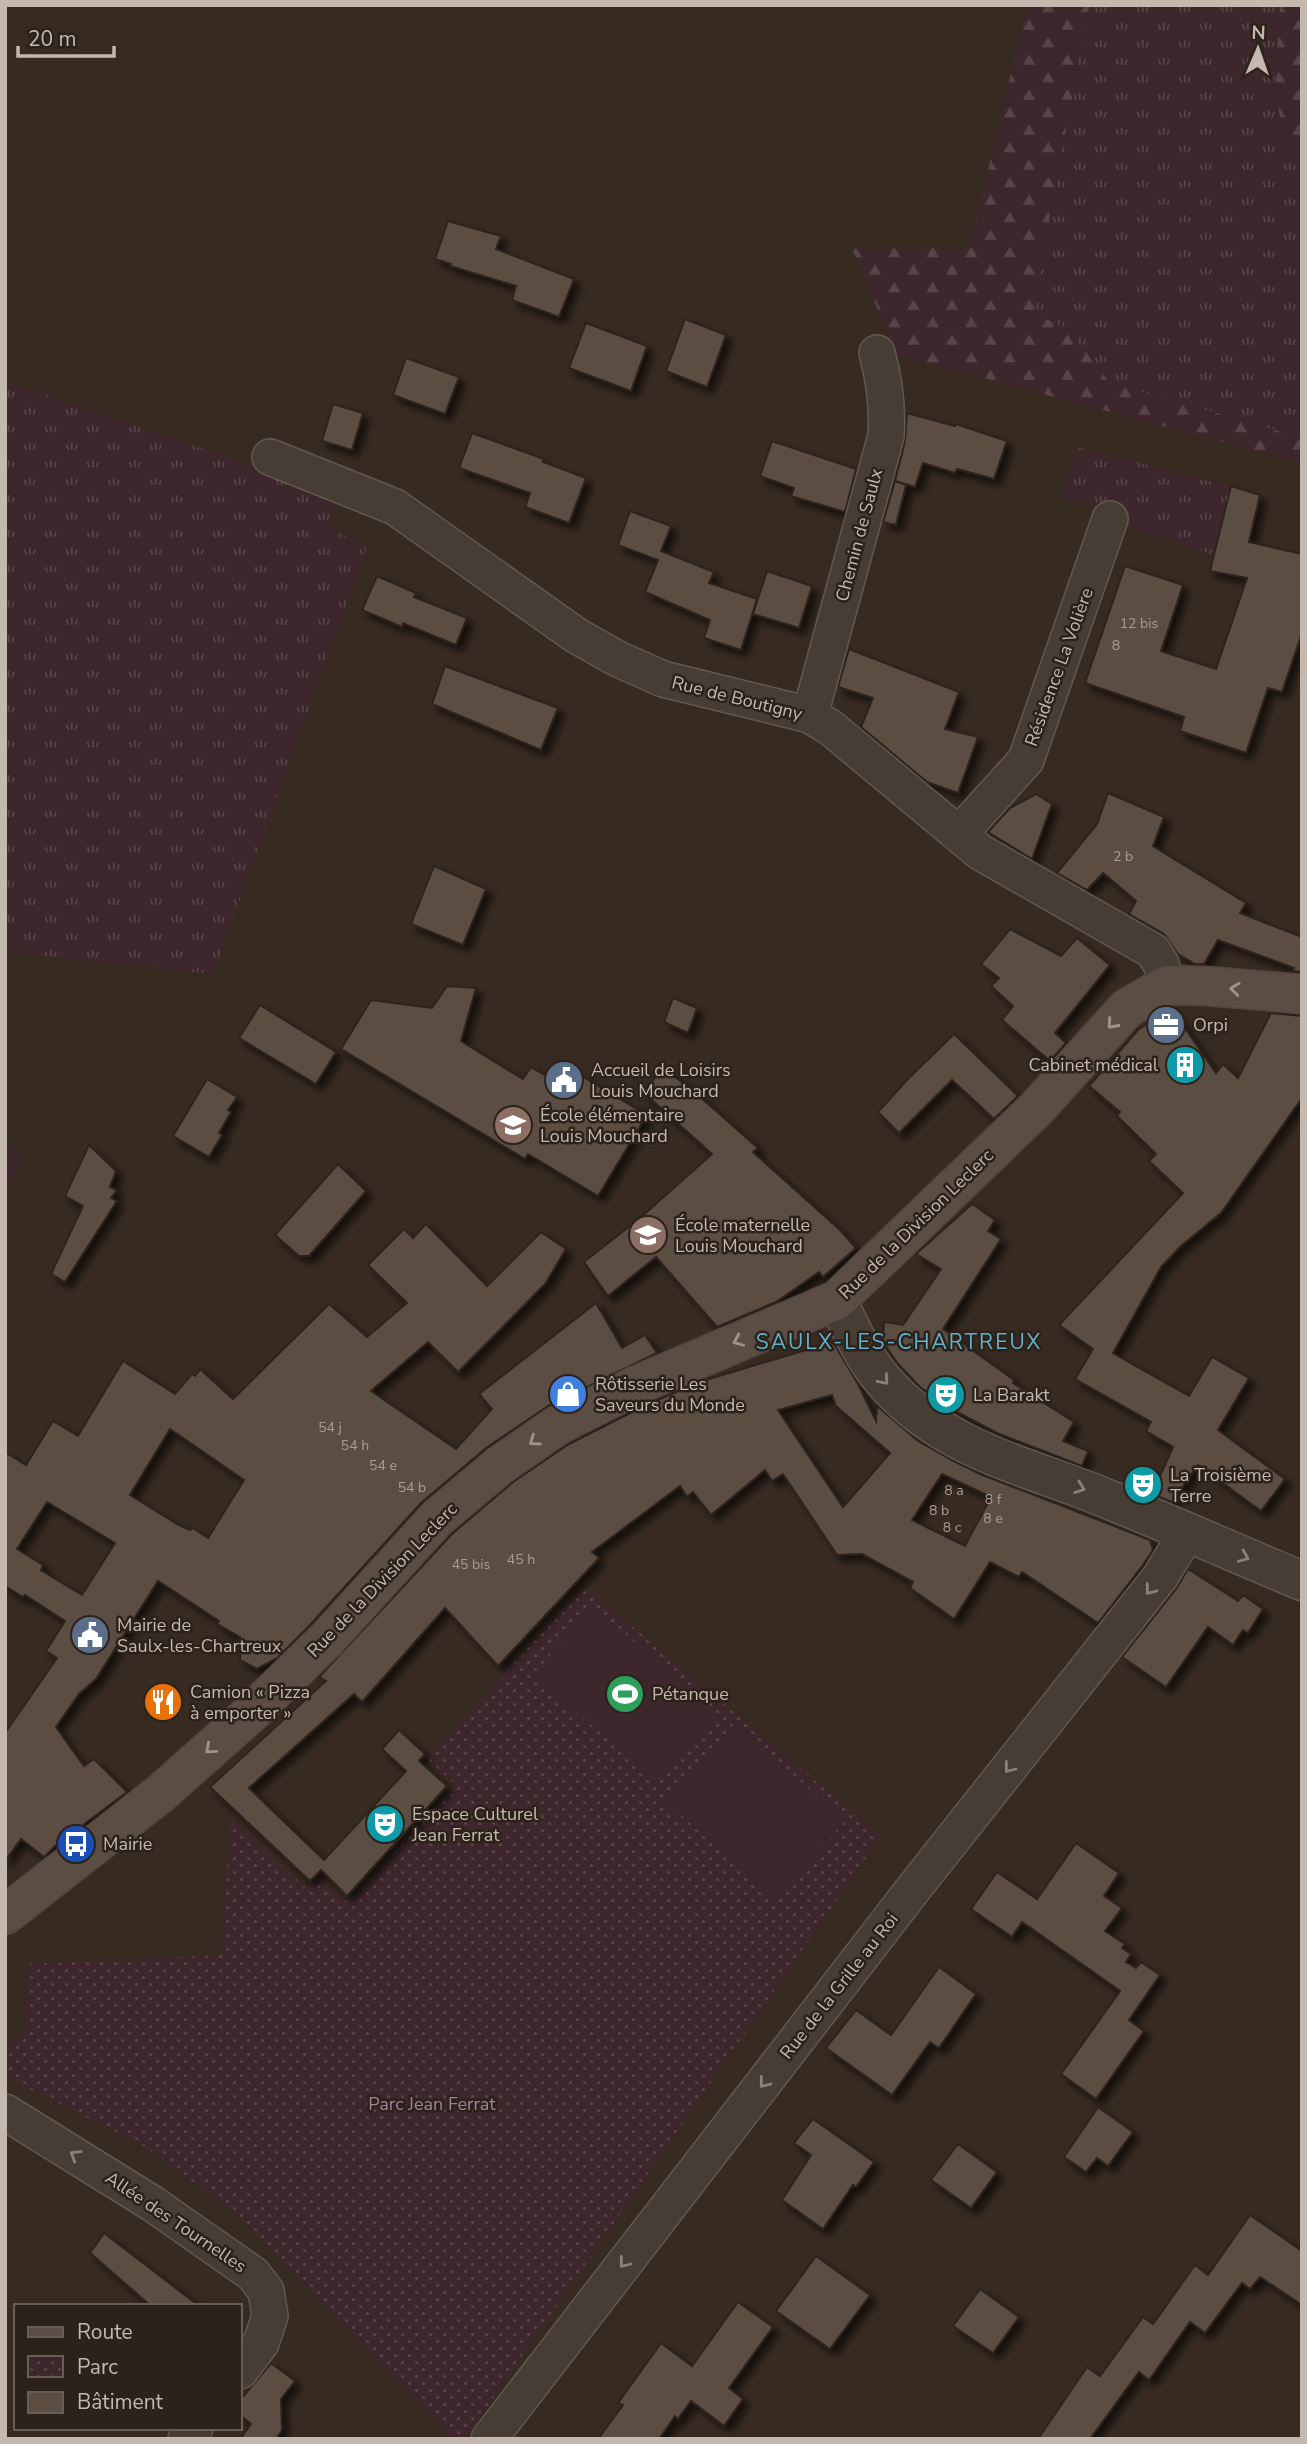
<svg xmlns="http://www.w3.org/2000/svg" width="1307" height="2444" font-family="'Nunito Sans',sans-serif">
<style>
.grass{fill:url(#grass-tufts)}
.forest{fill:url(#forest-firs)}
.park{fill:url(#park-dots)}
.garden{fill:#3e272c}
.building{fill:#5c4d43;stroke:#2e241c;stroke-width:2;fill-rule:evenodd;filter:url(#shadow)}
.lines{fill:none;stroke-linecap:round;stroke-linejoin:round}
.minor-casing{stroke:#62584f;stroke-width:38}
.tertiary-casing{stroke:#62584f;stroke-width:41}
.secondary-casing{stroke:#51463e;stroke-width:41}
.minor{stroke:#483d35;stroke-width:35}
.tertiary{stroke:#483d35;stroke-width:38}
.secondary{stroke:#5b4d43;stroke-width:38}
.oneway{stroke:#9f9389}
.oneway2{stroke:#8c8178}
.labels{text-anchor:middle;stroke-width:5;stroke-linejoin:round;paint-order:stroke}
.number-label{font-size:14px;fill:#aa9d94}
.street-label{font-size:18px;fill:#c4b8af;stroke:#2c221a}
.poi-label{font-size:18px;fill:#c4b8af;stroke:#2c221a;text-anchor:start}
.park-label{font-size:18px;fill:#a47fa2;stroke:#2c221a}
.quarter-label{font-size:21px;letter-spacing:2px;fill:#60b3cf;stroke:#2c221a}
</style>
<defs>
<pattern id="grass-tufts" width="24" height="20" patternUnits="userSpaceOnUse" patternTransform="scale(1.75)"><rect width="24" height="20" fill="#3e272c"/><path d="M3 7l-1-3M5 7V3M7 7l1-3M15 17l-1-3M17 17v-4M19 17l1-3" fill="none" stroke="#584448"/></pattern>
<pattern id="forest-firs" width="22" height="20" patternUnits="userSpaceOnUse" patternTransform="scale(1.75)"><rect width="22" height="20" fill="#3e272c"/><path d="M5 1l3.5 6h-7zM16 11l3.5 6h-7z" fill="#584448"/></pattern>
<pattern id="park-dots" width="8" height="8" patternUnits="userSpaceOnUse" patternTransform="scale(1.75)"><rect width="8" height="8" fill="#3e272c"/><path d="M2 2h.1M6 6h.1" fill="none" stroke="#584448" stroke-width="1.8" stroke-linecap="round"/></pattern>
<filter id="shadow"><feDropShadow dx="6" dy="6" stdDeviation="3.5" flood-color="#0009"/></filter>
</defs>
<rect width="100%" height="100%" fill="#372a21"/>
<g class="grass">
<path d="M1089 5H1280L1275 87 1283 137H1302V438L1108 382 1069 330 1032 312Z"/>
<path d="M5 381 297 481 333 504 330 528 367 547 213 974 18 953 5 949Z"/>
<path d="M1078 447 1231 487 1214 555 1123 524 1124 518 1061 496Z"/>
</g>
<g class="forest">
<path d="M1027 5H1089L1032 312 1069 330 1109 382 1302 438V463L897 355 852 249 970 247Z"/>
<path d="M1280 5H1302V137H1283L1275 87Z"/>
</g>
<path class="park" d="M584 1586 881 1836 476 2423 463 2439H453L236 2213 140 2144 5 2077V2049L26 2027 27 1964 221 1955 231 1817 307 1889 319 1880 349 1903 456 1785 427 1759Z"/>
<g class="garden">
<path d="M5 1146 23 1152 5 1200Z"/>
<path d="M593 1606 718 1714 658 1782 533 1675Z"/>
<path d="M735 1723 845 1821 776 1899 665 1801Z"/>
</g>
<g class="building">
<path d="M448 221 501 236 496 249 574 279 559 317 512 300 516 286 450 266 451 264 435 259Z"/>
<path d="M685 319 726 335 707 387 666 371Z"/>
<path d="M586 323 647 346 631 391 569 368Z"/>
<path d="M406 358 459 377 445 414 393 395Z"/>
<path d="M333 404 363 413 352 450 322 441Z"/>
<path d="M907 413 955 426 956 424 1007 441 994 479 957 469 955 473 923 463 915 487 895 481 905 441Z"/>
<path d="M472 433 544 459 543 462 586 478 569 523 525 507 530 493 459 468Z"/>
<path d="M772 441 856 469 845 512 791 496 794 488 760 476Z"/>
<path d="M895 481 906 485 896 525 883 522Z"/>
<path d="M1231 486 1260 495 1249 542 1302 554V633L1282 692 1268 688 1246 753 1180 731 1184 717 1085 683 1125 566 1183 585 1161 651 1216 669 1247 578 1210 571Z"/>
<path d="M630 511 671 526 661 551 714 572 709 583 757 599 741 650 704 638 710 620 645 592 658 560 618 545Z"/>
<path d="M767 571 812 586 799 628 753 614Z"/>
<path d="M377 576 416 593 414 597 467 618 456 645 403 623 402 627 362 610Z"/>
<path d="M849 649 959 692 945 729 978 737 958 793 927 782 861 727 873 698 838 687Z"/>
<path d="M445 666 558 708 541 750 432 704Z"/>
<path d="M1108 793 1164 817 1153 846 1246 903 1240 913 1302 937V972L1292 971 1294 968 1218 940 1204 964H1195L1178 954 1164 934 1129 914 1136 901 1103 873 1087 890 1057 873 1097 824Z"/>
<path d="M1036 794 1052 804 1032 859 988 832 1010 808Z"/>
<path d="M434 866 486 889 463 945 411 924Z"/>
<path d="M1010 929 1061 956 1077 938 1110 965 1055 1033 1066 1043 1050 1061 1002 1020 1013 1006 991 986 999 978 981 964Z"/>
<path d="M447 986 476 988 461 1041 523 1079 531 1067 553 1080 563 1065 647 1115 598 1196 528 1154 525 1159 341 1049 371 1000 432 1008Z"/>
<path d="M673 998 697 1008 688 1033 664 1022Z"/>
<path d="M260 1005 336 1052 316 1084 239 1038Z"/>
<path d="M1171 1008 1216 1073 1223 1064 1238 1078 1271 1013 1302 1016V1098L1221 1213 1181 1246 1161 1267 1113 1353 1189 1396 1212 1357 1249 1378 1218 1430 1285 1479 1261 1511 1198 1465 1172 1502 1152 1494 1173 1447 1146 1431 1151 1422 1075 1379 1093 1349 1059 1325 1183 1193 1149 1161 1156 1154 1117 1116 1120 1112 1089 1086 1138 1030Z"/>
<path d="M954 1034 1018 1096 994 1119 952 1080 899 1133 878 1112 907 1080Z"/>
<path d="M662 1068 690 1088 758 1148 753 1152 839 1229 856 1248 823 1277 819 1272 776 1302 717 1327 656 1257 608 1296 584 1262 640 1218 712 1154 644 1093Z"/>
<path d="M207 1079 237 1097 228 1110 231 1112 219 1133 222 1135 209 1157 173 1136Z"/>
<path d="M89 1145 116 1171 110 1187 117 1190 111 1198 117 1201 65 1282 51 1274 83 1206 65 1196Z"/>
<path d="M338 1164 366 1191 309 1256H299L275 1235Z"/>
<path d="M972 1204 995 1220 988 1231 1001 1239 943 1329 1014 1380 1013 1383 1074 1422 1063 1441 1088 1451 1082 1466 997 1433 944 1405 920 1387 898 1364 883 1342 884 1322 903 1325 941 1269 916 1254Z"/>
<path d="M426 1224 487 1286 541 1232 566 1249 545 1284 458 1372 428 1342 371 1391 456 1449 492 1409 479 1394 596 1303 622 1348 645 1335 657 1353 548 1406 486 1448 421 1503 310 1625 277 1658 257 1669 240 1660V1637L217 1624 219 1621 158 1581 96 1679 79 1694 56 1727 84 1766 94 1759 127 1792 55 1846 44 1857 21 1839 5 1861V1733L57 1658 46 1651 65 1621 25 1595 23 1597 5 1586V1452L26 1465 53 1421 78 1436 123 1361 175 1394 192 1374 195 1376 200 1369 233 1399 329 1304 367 1337 407 1303 368 1265 404 1229 413 1238ZM170 1429 244 1480 208 1538 193 1528 190 1530 179 1525 130 1495ZM47 1502 115 1543 82 1595 41 1570 43 1565 17 1549Z"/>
<path d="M833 1342 858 1384 876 1421 877 1406 918 1441 950 1459 980 1474 1150 1540 1153 1550 1143 1565 1098 1623 1022 1572 1019 1577 990 1562 954 1619 910 1588 913 1582 862 1554 837 1555 783 1474 772 1481 765 1470 711 1515 693 1492 687 1497 680 1486 592 1552 599 1558 498 1666 445 1608 362 1702 354 1694 249 1788 324 1860 406 1771 382 1749 399 1730 425 1754 419 1761 447 1786 347 1896 321 1870 310 1881 210 1787 326 1681 319 1677 452 1534 513 1482 569 1444 646 1405 699 1382ZM832 1395 836 1406 890 1453 843 1507 778 1410ZM942 1474 991 1497 965 1546 912 1520Z"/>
<path d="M1188 1569 1238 1601 1243 1595 1263 1609 1248 1633 1243 1630 1233 1645 1208 1627 1166 1687 1122 1657 1176 1589Z"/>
<path d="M1076 1843 1119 1873 1104 1896 1122 1908 1105 1931 1125 1944 1122 1948 1131 1954 1126 1962 1136 1968 1141 1962 1160 1975 1129 2020 1144 2031 1096 2099 1061 2074 1120 1991 1022 1922 1012 1937 971 1909 997 1872 1037 1899Z"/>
<path d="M939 1967 976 1994 939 2048 930 2042 892 2095 826 2048 856 2010 891 2035Z"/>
<path d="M1098 2107 1133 2132 1108 2166 1097 2158 1086 2172 1064 2157Z"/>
<path d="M813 2119 874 2162 856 2187 853 2185 823 2229 782 2200 811 2155 794 2143Z"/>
<path d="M958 2144 997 2172 971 2208 931 2180Z"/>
<path d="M1250 2215 1302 2251V2305L1260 2277 1250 2289 1242 2283 1205 2333 1190 2322 1149 2380 1139 2372 1090 2439H1038L1087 2367 1100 2376 1143 2317 1153 2324 1195 2265 1208 2275Z"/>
<path d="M104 2233 199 2306H151L90 2253Z"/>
<path d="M816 2256 870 2295 830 2349 776 2311Z"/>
<path d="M980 2289 1019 2317 993 2353 953 2326Z"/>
<path d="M738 2302 773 2327 729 2388 743 2399 724 2426 691 2401 678 2419 675 2416 659 2439H598L623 2405 618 2403 661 2343 692 2366Z"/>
<path d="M271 2363 295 2381 281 2399 282 2430 276 2439H240L251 2424 240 2415V2400Z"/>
</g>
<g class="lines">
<defs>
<g id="minor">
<path d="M270 457 395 507 577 636 618 659 663 679 810 715 831 728 980 852 1153 951 1161 964 1167 985"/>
<path d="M810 715 886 436C888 406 885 382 877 353"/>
<path d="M959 834 1026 760 1110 519"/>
<path d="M5 2112 153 2204 253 2274 266 2291 270 2316 261 2343 240 2371"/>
<path d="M186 2439 195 2428"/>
<path d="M489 2439 914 1888 1160 1577 1187 1533"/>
</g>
<path id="tertiary" d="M837 1300C850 1327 863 1357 882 1379 943 1451 1027 1465 1110 1500 1174 1526 1238 1554 1302 1581"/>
<path id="secondary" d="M5 1915 161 1793 252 1712 326 1640 437 1518 500 1465 558 1425 637 1385 837 1300 1036 1109 1126 1009 1167 985 1207 986 1302 994"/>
</defs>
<use href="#minor" class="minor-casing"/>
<use href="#tertiary" class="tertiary-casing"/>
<use href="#secondary" class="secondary-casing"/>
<use href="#minor" class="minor"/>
<use href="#tertiary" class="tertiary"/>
<use href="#secondary" class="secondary"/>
</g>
<defs><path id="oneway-chevron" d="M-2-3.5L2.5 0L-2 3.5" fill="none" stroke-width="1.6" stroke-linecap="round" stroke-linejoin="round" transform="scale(1.75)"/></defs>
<g class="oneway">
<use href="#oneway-chevron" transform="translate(1235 989) rotate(-174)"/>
<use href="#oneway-chevron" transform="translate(1112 1024) rotate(132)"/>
<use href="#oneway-chevron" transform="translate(738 1341) rotate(157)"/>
<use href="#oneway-chevron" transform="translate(534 1441) rotate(145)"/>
<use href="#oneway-chevron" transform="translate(210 1749) rotate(139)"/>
</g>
<g class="oneway2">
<use href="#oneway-chevron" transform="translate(884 1380) rotate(49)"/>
<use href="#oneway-chevron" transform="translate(1080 1488) rotate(20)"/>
<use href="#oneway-chevron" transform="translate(1244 1557) rotate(23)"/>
<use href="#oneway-chevron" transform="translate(1150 1590) rotate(128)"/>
<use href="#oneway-chevron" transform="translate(1009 1768) rotate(128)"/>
<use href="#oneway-chevron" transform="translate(764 2083) rotate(128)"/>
<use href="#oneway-chevron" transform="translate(75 2155) rotate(-148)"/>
<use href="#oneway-chevron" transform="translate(624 2263) rotate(128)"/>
</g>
<defs>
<symbol id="office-disc" viewBox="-11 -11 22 22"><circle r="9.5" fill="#5c6f8a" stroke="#2c221a"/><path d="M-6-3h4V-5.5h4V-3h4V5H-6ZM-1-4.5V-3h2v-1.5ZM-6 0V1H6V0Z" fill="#fff"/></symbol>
<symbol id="building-disc" viewBox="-11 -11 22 22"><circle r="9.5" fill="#0f9aa8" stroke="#2c221a"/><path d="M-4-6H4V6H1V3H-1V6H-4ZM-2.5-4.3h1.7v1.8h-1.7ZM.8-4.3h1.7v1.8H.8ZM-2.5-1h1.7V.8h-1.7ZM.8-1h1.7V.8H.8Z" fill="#fff"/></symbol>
<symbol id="civic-disc" viewBox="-11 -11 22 22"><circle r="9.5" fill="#5c6f8a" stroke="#2c221a"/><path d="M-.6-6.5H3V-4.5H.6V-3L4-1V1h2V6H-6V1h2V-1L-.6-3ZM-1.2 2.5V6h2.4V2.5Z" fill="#fff"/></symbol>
<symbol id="school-disc" viewBox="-11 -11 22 22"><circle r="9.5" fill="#8d6e63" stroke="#2c221a"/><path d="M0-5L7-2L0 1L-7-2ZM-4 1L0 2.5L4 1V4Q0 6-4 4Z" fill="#fff"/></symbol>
<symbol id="shop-disc" viewBox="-11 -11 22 22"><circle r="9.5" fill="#3f7fe0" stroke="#2c221a"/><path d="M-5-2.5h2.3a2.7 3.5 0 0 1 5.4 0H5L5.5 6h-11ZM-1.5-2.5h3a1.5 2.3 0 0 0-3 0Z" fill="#fff"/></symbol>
<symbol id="theatre-disc" viewBox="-11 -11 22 22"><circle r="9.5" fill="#0f9aa8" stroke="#2c221a"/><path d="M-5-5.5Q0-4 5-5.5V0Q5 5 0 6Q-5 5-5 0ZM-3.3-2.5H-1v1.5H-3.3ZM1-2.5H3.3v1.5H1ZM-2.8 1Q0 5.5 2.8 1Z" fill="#fff"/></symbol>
<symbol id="stadium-disc" viewBox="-11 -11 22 22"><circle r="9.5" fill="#2e9e5b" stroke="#2c221a"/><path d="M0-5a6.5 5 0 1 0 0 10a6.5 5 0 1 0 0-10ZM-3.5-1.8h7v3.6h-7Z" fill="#fff"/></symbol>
<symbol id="restaurant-disc" viewBox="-11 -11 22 22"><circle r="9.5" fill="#e8710a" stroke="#2c221a"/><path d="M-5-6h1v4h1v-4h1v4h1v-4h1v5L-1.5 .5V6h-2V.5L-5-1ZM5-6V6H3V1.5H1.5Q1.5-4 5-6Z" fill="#fff"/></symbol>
<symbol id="bus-disc" viewBox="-11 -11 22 22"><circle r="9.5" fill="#1a4fb4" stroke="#2c221a"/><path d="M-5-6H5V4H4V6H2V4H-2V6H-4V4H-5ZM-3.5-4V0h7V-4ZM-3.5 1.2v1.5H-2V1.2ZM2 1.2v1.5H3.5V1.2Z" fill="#fff"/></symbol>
</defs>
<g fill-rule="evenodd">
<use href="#office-disc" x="1144" y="1003" width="44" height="44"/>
<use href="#building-disc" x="1163" y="1043" width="44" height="44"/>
<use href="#civic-disc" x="542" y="1058" width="44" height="44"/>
<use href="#school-disc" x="491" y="1103" width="44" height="44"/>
<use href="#school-disc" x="626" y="1213" width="44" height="44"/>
<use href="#shop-disc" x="546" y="1372" width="44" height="44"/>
<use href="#theatre-disc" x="924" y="1373" width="44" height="44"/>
<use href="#theatre-disc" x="1121" y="1463" width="44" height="44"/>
<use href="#civic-disc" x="68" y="1613" width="44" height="44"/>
<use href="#stadium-disc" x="603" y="1672" width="44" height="44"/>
<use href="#restaurant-disc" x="141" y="1680" width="44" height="44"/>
<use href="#theatre-disc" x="363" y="1802" width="44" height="44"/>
<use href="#bus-disc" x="54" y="1822" width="44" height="44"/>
</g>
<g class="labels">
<g class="number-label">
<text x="1139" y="628">12 bis</text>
<text x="1116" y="650">8</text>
<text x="1123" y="861">2 b</text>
<text x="330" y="1432">54 j</text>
<text x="355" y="1450">54 h</text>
<text x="383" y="1470">54 e</text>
<text x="412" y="1492">54 b</text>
<text x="954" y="1495">8 a</text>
<text x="993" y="1504">8 f</text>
<text x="939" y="1515">8 b</text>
<text x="993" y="1523">8 e</text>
<text x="952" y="1532">8 c</text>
<text x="521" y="1564">45 h</text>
<text x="471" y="1569">45 bis</text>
</g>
<g class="street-label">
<text transform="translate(859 535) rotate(-75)" y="6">Chemin de Saulx</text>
<text transform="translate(1059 667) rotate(-70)" y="6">Résidence La Volière</text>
<text transform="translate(737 698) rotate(14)" y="6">Rue de Boutigny</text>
<text transform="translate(916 1224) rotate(-44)" y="6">Rue de la Division Leclerc</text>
<text transform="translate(382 1580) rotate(-46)" y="6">Rue de la Division Leclerc</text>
<text transform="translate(839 1986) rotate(-52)" y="6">Rue de la Grille au Roi</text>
<text transform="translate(176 2222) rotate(34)" y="6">Allée des Tournelles</text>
</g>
<g class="poi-label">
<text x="1193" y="1031">Orpi</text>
<text x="1158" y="1071" text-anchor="end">Cabinet médical</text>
<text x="591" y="1076">Accueil de Loisirs<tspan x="591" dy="21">Louis Mouchard</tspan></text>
<text x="540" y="1121">École élémentaire<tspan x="540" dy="21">Louis Mouchard</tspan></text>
<text x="675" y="1231">École maternelle<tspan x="675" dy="21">Louis Mouchard</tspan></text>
<text x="595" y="1390">Rôtisserie Les<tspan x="595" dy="21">Saveurs du Monde</tspan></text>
<text x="973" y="1401">La Barakt</text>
<text x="1170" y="1481">La Troisième<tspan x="1170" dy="21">Terre</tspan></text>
<text x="117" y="1631">Mairie de<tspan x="117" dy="21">Saulx-les-Chartreux</tspan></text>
<text x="190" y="1698">Camion « Pizza<tspan x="190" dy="21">à emporter »</tspan></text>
<text x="652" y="1700">Pétanque</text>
<text x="412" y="1820">Espace Culturel<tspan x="412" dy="21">Jean Ferrat</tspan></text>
<text x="103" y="1850">Mairie</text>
</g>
<g class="park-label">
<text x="432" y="2110">Parc Jean Ferrat</text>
</g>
<g class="quarter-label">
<text x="899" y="1349">SAULX-LES-CHARTREUX</text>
</g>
</g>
<rect width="1307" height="2444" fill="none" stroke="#c4b8af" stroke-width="14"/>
<rect x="14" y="2304" width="228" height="126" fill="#2c221a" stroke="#695e56" stroke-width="2"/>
<rect x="28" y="2327" width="35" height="10" fill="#5b4d43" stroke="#695e56" stroke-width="2"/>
<text x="77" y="2339" font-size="21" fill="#c4b8af">Route</text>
<rect x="28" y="2356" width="35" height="21" fill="url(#park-dots)" stroke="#695e56" stroke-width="2"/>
<text x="77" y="2374" font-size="21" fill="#c4b8af">Parc</text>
<rect x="28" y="2392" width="35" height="21" fill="#5c4d43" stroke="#695e56" stroke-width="2"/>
<text x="77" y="2409" font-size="21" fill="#c4b8af">Bâtiment</text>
<g transform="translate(1258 49) rotate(2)" stroke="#2c221a" stroke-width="5" paint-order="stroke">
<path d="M0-5L12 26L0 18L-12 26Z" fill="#c4b8af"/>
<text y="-10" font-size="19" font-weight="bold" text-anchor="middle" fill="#c4b8af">N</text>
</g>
<path d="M18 46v10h96v-10" fill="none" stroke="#c4b8af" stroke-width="3.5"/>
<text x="28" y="46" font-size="21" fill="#c4b8af" stroke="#2c221a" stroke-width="5" paint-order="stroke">20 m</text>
</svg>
